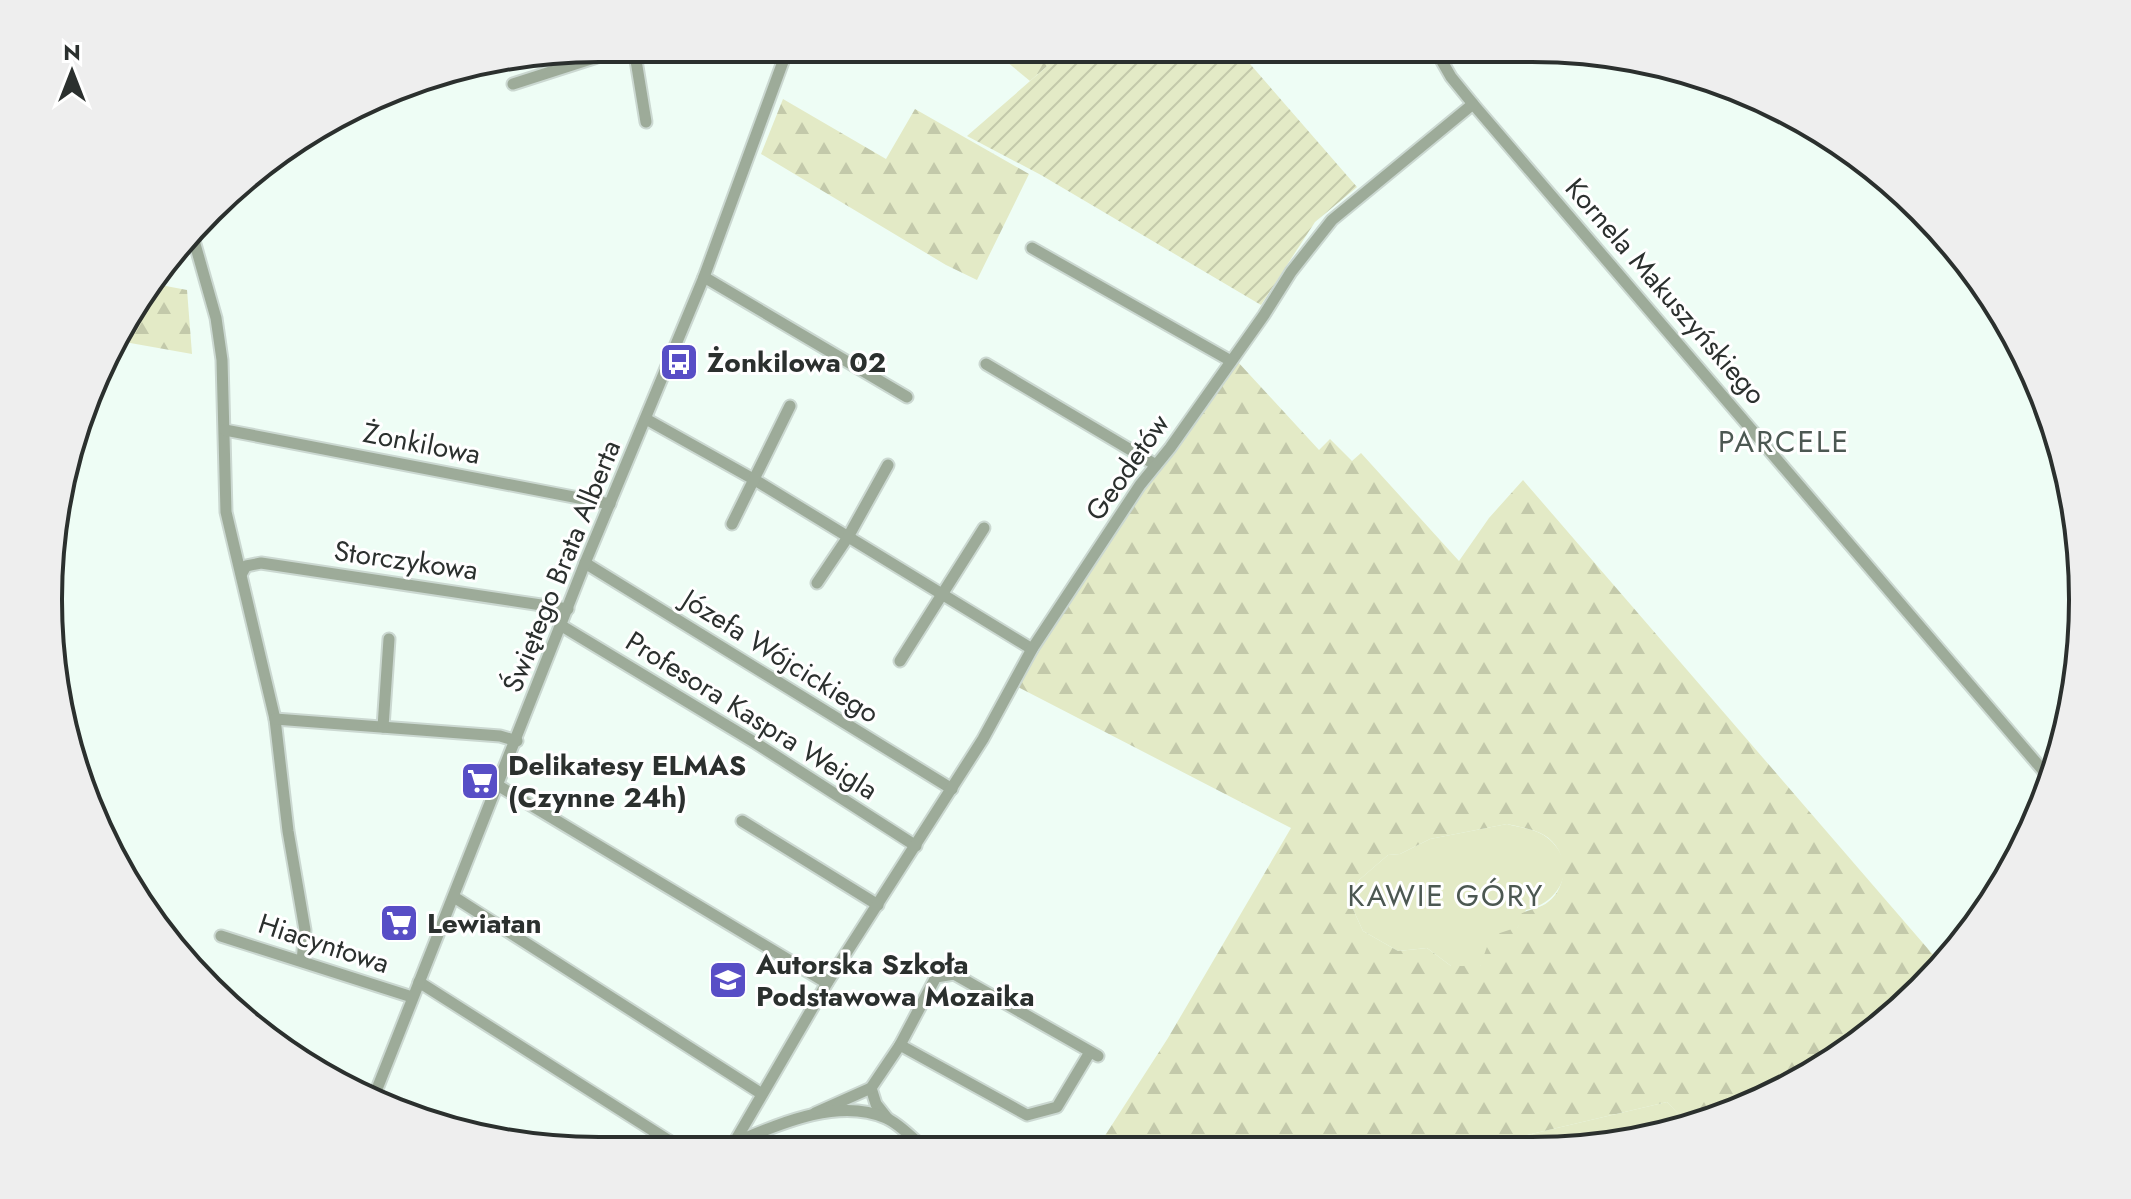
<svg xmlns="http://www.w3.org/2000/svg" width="2131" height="1199" font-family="Jost,sans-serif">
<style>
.grass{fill:#e3eac6}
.forest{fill:url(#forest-firs);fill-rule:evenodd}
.garden{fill:url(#garden-furrows)}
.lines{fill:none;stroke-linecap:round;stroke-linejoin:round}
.minor-casing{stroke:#cbd8d1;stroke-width:15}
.minor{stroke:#9dab99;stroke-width:11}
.labels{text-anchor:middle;stroke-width:6;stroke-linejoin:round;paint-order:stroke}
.street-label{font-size:28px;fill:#2b302e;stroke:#fff}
.poi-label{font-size:28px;font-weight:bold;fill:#2b302e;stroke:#fff;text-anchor:start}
.neighbourhood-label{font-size:30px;letter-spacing:2px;fill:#4c5852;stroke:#fff}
.rim{fill:none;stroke:#2b302e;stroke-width:4}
</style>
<defs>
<pattern id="forest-firs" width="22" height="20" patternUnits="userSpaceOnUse" patternTransform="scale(2)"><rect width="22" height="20" fill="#e3eac6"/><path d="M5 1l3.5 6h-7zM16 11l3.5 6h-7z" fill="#c3c9aa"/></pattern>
<pattern id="garden-furrows" width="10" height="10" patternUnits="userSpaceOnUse" patternTransform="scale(2)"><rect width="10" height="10" fill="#e3eac6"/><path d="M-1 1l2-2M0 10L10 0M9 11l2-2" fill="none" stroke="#c3c9aa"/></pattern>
</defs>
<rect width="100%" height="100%" fill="#eefdf5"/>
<g class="grass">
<path d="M1507 824C1521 828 1538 829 1549 839 1579 865 1561 903 1526 910L1518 927 1480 966H1451L1427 948 1398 951 1363 931 1352 907 1353 894 1359 880 1388 855 1400 854 1430 839Z"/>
<path d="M1667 1102 1690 1126 1603 1146 1477 1147Z"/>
</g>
<g class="forest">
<path d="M990 48 1067 49 1030 81Z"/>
<path d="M783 99 886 159 915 109 1029 174 977 280 946 265 761 154Z"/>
<path d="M150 283 187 290 192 354 119 341 141 293Z"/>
<path d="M1237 361 1319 450 1330 439 1352 461 1361 453 1459 561 1489 518 1523 480 1941 964 1922 989 1838 1058 1813 1068 1811 1071 1709 1122 1690 1126 1667 1102 1477 1147 1097 1148 1168 1038 1291 828 1016 686 1121 519ZM1507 824C1519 827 1534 829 1544 835 1568 849 1570 885 1548 902 1540 909 1528 909 1519 915L1518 927 1491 936 1480 966H1451L1427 948 1398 951 1363 931 1352 907 1353 894 1359 880 1388 855 1400 854 1430 839Z"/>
</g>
<path class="garden" d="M1067 49H1237L1357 187 1315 222 1261 305 1041 175 967 136Z"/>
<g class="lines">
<defs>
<g id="minor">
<path d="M634 48 646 122"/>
<path d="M1435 49 1451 77 1473 104 2052 781"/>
<path d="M513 84 625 48"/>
<path d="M193 237 216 318 222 360 226 512 275 719 288 831 305 930 302 961"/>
<path d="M1032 248 1231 361"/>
<path d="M704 277 907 397"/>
<path d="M986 364 1156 465"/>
<path d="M646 419 755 480 1032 649"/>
<path d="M225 430 610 504"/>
<path d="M732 524 790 406"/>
<path d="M585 563 952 789"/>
<path d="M242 573 246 566 261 563 568 609"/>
<path d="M817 583 848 537 888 465"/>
<path d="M562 626 754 742 916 846"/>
<path d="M900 661 984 528"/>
<path d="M275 719 500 736 517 741"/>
<path d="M383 727 389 639"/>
<path d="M499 786 827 983"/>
<path d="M742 821 878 905"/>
<path d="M454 897 762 1094"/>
<path d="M221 936 412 997"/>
<path d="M419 982 682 1149"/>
<path d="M900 1045 1027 1115 1057 1107 1090 1052"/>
<path d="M871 1088 876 1104 887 1118"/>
<path d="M373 1099 585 563 704 277 788 48"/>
<path d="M815 1113 871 1088 900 1045 936 977 954 974 1098 1056"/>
<path d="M734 1143 827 983 983 739 1032 649 1140 485 1170 448 1264 315 1291 272 1332 220 1473 104"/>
<path d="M719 1149C767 1130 833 1095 886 1118 900 1124 913 1139 925 1149"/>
</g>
</defs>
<use href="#minor" class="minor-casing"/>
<use href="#minor" class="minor"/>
</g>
<defs>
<symbol id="bus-square" viewBox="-11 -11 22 22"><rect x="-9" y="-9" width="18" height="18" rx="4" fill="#584ec6" stroke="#fff"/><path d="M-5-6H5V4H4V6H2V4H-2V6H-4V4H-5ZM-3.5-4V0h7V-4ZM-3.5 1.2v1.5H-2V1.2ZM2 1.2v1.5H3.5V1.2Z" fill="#fff"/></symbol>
<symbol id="supermarket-square" viewBox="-11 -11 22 22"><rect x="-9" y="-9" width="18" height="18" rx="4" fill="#584ec6" stroke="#fff"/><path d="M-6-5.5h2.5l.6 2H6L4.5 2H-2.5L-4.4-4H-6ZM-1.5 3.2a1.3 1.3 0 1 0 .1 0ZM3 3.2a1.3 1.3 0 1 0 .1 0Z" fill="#fff"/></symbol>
<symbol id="school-square" viewBox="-11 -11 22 22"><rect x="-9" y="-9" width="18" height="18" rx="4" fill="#584ec6" stroke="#fff"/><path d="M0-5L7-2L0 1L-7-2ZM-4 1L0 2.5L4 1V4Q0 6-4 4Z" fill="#fff"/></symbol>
</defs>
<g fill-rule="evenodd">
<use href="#bus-square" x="657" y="340" width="44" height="44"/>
<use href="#supermarket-square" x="458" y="759" width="44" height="44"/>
<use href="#supermarket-square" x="377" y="901" width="44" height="44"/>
<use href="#school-square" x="706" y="958" width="44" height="44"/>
</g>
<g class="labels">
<g class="street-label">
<text transform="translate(1666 291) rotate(49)" y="10">Kornela Makuszyńskiego</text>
<text transform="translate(422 443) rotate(11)" y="10">Żonkilowa</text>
<text transform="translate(1127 467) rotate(-55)" y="10">Geodetów</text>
<text transform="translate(406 560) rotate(8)" y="10">Storczykowa</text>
<text transform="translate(561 566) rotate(-68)" y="10">Świętego Brata Alberta</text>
<text transform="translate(781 656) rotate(32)" y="10">Józefa Wójcickiego</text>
<text transform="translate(752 715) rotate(32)" y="10">Profesora Kaspra Weigla</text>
<text transform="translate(324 943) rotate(18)" y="10">Hiacyntowa</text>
</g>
<g class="poi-label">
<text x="707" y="372">Żonkilowa 02</text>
<text x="508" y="775">Delikatesy ELMAS<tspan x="508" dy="32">(Czynne 24h)</tspan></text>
<text x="427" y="933">Lewiatan</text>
<text x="756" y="974">Autorska Szkoła<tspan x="756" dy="32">Podstawowa Mozaika</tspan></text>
</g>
<g class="neighbourhood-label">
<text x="1784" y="452">PARCELE</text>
<text x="1446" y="906">KAWIE GÓRY</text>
</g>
</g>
<path d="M0 0H2131V1199H0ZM599 62H1532A537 537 0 0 1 2069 599V600A537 537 0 0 1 1532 1137H599A537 537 0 0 1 62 600V599A537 537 0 0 1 599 62Z" fill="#eee" fill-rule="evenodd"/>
<path class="rim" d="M599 62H1532A537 537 0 0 1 2069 599V600A537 537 0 0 1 1532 1137H599A537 537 0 0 1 62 600V599A537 537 0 0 1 599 62Z"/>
<g transform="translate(72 72)" stroke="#ffffff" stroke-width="6" paint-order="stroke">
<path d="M0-6L14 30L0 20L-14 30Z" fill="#2b302e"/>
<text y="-12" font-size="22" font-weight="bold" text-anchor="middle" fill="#2b302e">N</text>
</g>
</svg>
